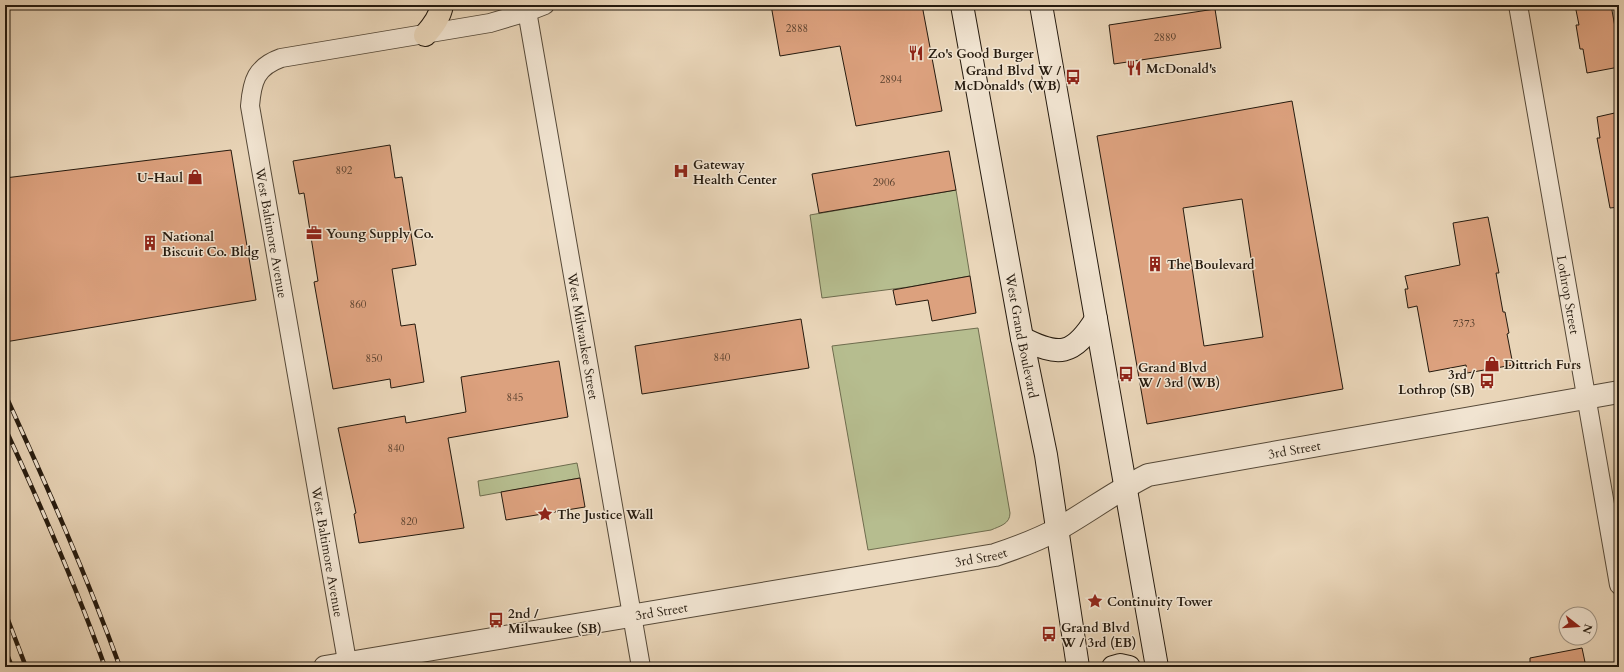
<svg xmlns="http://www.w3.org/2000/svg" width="1624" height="672" font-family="Cardo,serif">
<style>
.green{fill:#b6bd8f;stroke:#6e6c4e}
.building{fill:#dca17e;stroke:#251a0e;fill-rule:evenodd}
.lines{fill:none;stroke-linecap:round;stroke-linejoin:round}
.minor-casing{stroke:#564938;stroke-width:20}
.tertiary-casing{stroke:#564938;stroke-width:24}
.secondary-casing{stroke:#251a0e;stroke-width:24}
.motorway-casing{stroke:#251a0e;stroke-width:24}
.minor{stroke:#f1e4d1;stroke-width:18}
.tertiary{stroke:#f1e4d1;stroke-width:22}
.secondary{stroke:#f1e4d1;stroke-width:22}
.motorway{stroke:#e9d5b8;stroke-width:22}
.rail-casing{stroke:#251a0e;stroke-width:4.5}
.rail{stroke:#f1e4d1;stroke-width:3;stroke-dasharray:9;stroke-linecap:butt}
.labels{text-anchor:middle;stroke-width:3;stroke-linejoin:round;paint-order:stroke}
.number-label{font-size:11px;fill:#533c2a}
.poi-label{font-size:13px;font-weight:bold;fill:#251a0e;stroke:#f1e4d1;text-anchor:start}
.street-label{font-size:13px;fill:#251a0e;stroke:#f1e4d1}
</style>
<rect width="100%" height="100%" fill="#e9d5b8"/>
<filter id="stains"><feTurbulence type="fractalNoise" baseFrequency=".005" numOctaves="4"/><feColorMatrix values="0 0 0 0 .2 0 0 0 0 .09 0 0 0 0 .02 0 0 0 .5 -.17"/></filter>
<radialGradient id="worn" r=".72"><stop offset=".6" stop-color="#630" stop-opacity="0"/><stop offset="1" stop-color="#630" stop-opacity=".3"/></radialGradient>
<g class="green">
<path d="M956 190 970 276 909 287 822 298 810 215Z"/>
<path d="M978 328 1010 513C1010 524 1000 526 991 530L868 550 832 346Z"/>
<path d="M577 463 580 478 480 496 478 481Z"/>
</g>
<g class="building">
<path d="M771 5H922L942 111 856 126 840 46 780 56Z"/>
<path d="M1575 5H1611L1619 49V67L1587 73 1583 49H1580L1576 25H1579Z"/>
<path d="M1215 9 1221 48 1114 64 1109 25Z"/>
<path d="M1292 101 1343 389 1147 424 1097 136ZM1242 199 1263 337 1204 346 1183 208Z"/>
<path d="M1619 112V207L1610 208 1597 138H1600L1597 117Z"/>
<path d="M390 145 395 178 402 177 416 265 392 269 401 326 415 324 424 382 391 388 390 379 333 389 314 282 318 281 304 193 299 194 293 161Z"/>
<path d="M231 150 256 300 5 342V178Z"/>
<path d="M949 151 956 190 819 213 812 174Z"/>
<path d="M1488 217 1499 273H1496L1503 312H1505L1509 333 1507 334 1513 365 1467 373 1466 365 1429 372 1417 306 1408 308 1405 289H1408L1405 276 1460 265 1453 223Z"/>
<path d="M970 276 976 313 932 321 928 300 896 305 893 290Z"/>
<path d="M801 319 809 368 642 394 635 346Z"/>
<path d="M559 361 568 417 448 438 464 528 359 543 354 514 356 513 338 428 405 416 406 423 466 412 461 377Z"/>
<path d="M580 478 585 507 506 520 501 492Z"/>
<path d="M1582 648 1586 667H1530V658Z"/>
</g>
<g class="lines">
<defs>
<g id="minor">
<path id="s1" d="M526 5 641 667"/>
<path id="s2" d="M1518 5 1619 585"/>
<path d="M348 667 250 106C252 81 256 67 281 58L490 23 527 12 545 5"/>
</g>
<g id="tertiary">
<path id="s3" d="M325 667 995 555C1016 548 1038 540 1058 529 1088 512 1116 491 1148 475L1619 392"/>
</g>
<g id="secondary">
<path id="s4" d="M962 5 1022 338 1046 455 1078 667"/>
<path d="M1041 5 1157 667"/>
<path d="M1022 338C1059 357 1073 356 1096 319"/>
<path d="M1113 667 1120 665 1129 667"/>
</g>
<path id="motorway" d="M425 35C433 26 440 17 442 5"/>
</defs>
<use href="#minor" class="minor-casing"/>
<use href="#tertiary" class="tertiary-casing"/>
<use href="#secondary" class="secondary-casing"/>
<use href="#motorway" class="motorway-casing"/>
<use href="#minor" class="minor"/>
<use href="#tertiary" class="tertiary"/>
<use href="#secondary" class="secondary"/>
<use href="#motorway" class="motorway"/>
<defs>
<g id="rail">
<path d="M5 394C46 484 86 574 120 667"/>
<path d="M5 428C41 506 76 586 105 667"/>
<path d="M5 612 26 667"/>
<path d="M5 649 12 667"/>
</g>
</defs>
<use href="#rail" class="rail-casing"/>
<use href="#rail" class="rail"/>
</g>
<defs>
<symbol id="restaurant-bare" viewBox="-9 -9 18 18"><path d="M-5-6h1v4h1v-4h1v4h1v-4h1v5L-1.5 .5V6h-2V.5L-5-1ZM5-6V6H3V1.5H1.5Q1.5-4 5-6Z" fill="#8f2418" stroke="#f1e4d1" stroke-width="2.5" paint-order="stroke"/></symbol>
<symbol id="bus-bare" viewBox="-9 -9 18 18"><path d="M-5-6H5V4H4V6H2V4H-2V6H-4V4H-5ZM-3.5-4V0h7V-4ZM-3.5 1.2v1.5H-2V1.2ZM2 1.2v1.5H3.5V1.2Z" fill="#8f2418" stroke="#f1e4d1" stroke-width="2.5" paint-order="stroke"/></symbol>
<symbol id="hospital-bare" viewBox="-9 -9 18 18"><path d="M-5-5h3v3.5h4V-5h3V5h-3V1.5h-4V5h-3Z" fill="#8f2418" stroke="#f1e4d1" stroke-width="2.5" paint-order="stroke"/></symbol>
<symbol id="shop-bare" viewBox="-9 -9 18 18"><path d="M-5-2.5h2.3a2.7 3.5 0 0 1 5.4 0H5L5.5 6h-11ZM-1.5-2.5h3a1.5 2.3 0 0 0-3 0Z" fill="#8f2418" stroke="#f1e4d1" stroke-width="2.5" paint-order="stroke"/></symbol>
<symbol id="office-bare" viewBox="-9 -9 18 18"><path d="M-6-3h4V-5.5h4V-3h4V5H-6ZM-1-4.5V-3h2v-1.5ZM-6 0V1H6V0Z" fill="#8f2418" stroke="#f1e4d1" stroke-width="2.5" paint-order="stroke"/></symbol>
<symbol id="building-bare" viewBox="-9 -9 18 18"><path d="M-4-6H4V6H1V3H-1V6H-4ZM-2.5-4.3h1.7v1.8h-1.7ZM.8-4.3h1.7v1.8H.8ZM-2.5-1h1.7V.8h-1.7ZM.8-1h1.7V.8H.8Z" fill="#8f2418" stroke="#f1e4d1" stroke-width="2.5" paint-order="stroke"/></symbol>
<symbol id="sight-bare" viewBox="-9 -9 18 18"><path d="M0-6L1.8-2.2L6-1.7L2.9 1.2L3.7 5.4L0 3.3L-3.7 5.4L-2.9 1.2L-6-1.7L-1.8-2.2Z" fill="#8f2418" stroke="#f1e4d1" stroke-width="2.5" paint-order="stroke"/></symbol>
</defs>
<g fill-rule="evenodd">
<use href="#restaurant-bare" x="905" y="42" width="22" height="22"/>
<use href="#restaurant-bare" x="1123" y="57" width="22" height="22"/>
<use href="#bus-bare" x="1062" y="66" width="22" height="22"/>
<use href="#hospital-bare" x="670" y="160" width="22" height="22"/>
<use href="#shop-bare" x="184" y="166" width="22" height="22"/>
<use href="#office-bare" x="303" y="222" width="22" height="22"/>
<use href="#building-bare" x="139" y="232" width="22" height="22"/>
<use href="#building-bare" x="1144" y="253" width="22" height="22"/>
<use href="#shop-bare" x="1481" y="353" width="22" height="22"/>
<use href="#bus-bare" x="1115" y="363" width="22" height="22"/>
<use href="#bus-bare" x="1476" y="370" width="22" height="22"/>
<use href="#sight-bare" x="534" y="503" width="22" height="22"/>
<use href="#sight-bare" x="1084" y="590" width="22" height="22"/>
<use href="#bus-bare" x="485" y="609" width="22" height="22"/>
<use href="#bus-bare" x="1038" y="623" width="22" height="22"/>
</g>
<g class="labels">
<g class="number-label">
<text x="797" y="32">2888</text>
<text x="1165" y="41">2889</text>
<text x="891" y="83">2894</text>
<text x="344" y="174">892</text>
<text x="884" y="186">2906</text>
<text x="358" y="308">860</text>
<text x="1464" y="327">7373</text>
<text x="722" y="361">840</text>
<text x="374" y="362">850</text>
<text x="515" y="401">845</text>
<text x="396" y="452">840</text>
<text x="409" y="525">820</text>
</g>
<g class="poi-label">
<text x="928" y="58">Zo's Good Burger</text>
<text x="1146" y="73">McDonald's</text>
<text x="1061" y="75" text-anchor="end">Grand Blvd W /<tspan x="1061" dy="15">McDonald's (WB)</tspan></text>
<text x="693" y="169">Gateway<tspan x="693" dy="15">Health Center</tspan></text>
<text x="183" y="182" text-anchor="end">U-Haul</text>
<text x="326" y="238">Young Supply Co.</text>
<text x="162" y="241">National<tspan x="162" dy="15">Biscuit Co. Bldg</tspan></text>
<text x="1167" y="269">The Boulevard</text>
<text x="1504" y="369">Dittrich Furs</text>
<text x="1138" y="372">Grand Blvd<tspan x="1138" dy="15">W / 3rd (WB)</tspan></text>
<text x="1475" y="379" text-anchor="end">3rd /<tspan x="1475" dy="15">Lothrop (SB)</tspan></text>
<text x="557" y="519">The Justice Wall</text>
<text x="1107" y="606">Continuity Tower</text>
<text x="508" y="618">2nd /<tspan x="508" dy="15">Milwaukee (SB)</tspan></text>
<text x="1061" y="632">Grand Blvd<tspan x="1061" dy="15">W / 3rd (EB)</tspan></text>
</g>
<g class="street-label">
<text transform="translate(272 233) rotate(80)" y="5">West Baltimore Avenue</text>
<text dy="5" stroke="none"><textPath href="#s2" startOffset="294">Lothrop Street</textPath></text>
<text dy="5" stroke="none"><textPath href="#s1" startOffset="336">West Milwaukee Street</textPath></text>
<text dy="5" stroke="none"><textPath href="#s4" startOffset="336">West Grand Boulevard</textPath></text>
<text dy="5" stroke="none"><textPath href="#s3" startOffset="1001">3rd Street</textPath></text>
<text transform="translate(328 552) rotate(80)" y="5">West Baltimore Avenue</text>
<text dy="5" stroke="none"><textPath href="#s3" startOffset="665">3rd Street</textPath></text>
<text dy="5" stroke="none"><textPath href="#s3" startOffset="341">3rd Street</textPath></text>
</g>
</g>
<rect width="1624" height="672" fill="none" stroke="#e9d5b8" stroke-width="20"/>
<rect x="6" y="6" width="1612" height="660" fill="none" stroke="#251a0e" stroke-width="2"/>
<rect x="10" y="10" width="1604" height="652" fill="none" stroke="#251a0e"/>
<g transform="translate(1578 626) rotate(107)"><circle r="19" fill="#f1e4d1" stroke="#9f9383"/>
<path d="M0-3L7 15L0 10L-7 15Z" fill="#8f2418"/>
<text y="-6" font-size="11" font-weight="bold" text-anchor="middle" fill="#251a0e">N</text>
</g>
<rect width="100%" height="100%" filter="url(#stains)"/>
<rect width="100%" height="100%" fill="url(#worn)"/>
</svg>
